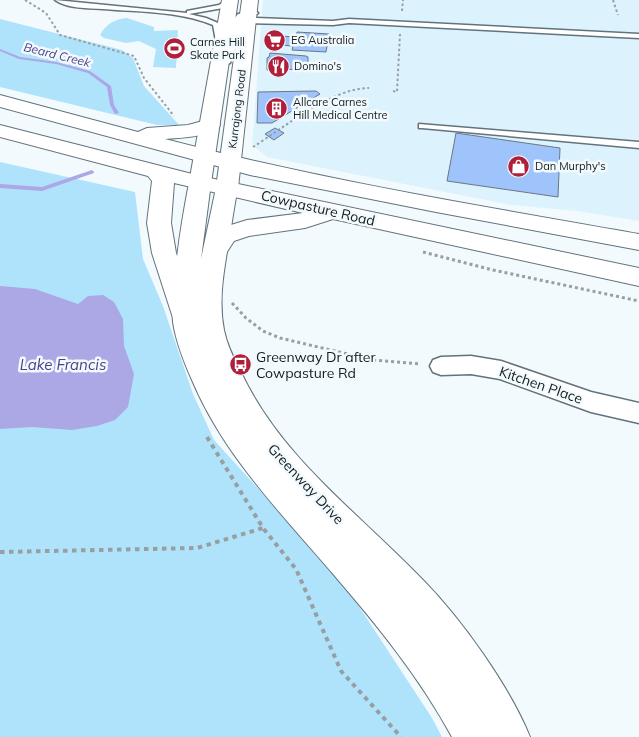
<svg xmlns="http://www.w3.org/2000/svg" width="639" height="737" font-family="Mulish,sans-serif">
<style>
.built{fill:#dcf3fd}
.green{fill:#afe3fb}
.water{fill:#aca7e5}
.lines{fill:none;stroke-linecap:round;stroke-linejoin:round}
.stream{fill:#aca7e5;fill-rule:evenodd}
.building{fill:#9ec4fb;stroke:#6c7684}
.service-casing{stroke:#62737c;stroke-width:3}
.minor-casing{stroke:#62737c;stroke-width:3}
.tertiary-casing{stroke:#62737c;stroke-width:2}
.secondary-casing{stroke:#62737c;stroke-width:2}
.primary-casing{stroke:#62737c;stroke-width:2}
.path-far2{stroke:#979fa3;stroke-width:2;stroke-dasharray:2.5 2.5;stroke-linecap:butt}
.path-far1{stroke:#979fa3;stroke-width:3;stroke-dasharray:3 3;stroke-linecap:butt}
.path{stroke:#979fa3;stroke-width:4;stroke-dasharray:4.5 4.5;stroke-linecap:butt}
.service{fill:#fff;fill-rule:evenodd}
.minor{fill:#fff;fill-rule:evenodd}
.tertiary{fill:#fff;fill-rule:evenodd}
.secondary{fill:#fff;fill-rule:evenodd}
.primary{fill:#fff;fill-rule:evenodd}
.labels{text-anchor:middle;stroke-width:5;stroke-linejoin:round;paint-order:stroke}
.far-poi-label{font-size:11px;fill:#141c1f;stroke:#f2fafe;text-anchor:start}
.far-street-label{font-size:11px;fill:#141c1f;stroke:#f2fafe}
.far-water-label{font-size:12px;font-style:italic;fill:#4d418b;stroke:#f2fafe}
.street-label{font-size:14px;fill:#141c1f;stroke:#f2fafe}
.poi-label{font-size:14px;fill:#141c1f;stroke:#f2fafe;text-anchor:start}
.water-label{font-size:15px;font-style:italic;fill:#4d418b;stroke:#f2fafe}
</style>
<rect width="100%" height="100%" fill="#f2fafe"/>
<path class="built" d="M263 0H639V221L577 211 511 205 267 157 252 145Z"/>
<g class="green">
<path d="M127 18 154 27V31L178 30 176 68 153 67 156 49 139 41 126 43 104 38 100 35C106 24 115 19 127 18Z"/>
<path d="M0 19 122 50 133 58 144 86 179 125H157L0 87Z"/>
<path d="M0 162 135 192 143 259 163 306 193 394 214 440 343 582 432 718 442 737H0Z"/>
</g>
<path class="water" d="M0 286 35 289 78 304 88 296 103 295 114 302 123 319 124 346 134 374 128 407 115 420 97 426 72 430 32 427 0 429Z"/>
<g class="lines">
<g class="stream">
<path d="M0 49 20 57 56 62 90 71 111 86 114 105 119 113 115 114 110 105 107 87 88 73 56 64 19 59 0 51Z"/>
<path d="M92 170 94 172V173L42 191 0 188V184L42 187Z"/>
</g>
</g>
<g class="building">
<path d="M297 32 329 34 326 52 292 50 293 46 277 45 280 36 296 37Z"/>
<path d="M270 53 306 56 308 57V69L267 70V58L269 57Z"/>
<path d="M316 91 320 94 272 123H257L258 92Z"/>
<path d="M275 128 284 133 274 140 265 134Z"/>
<path d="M456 133 560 148 558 197 447 181Z"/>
</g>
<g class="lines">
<defs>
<g id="service">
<path d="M55 0 187 13V11L219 5 227 0 233 1 223 8 189 14 206 18 218 23 224 41 220 43 216 41 213 25C179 11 139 12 103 9 87 8 68 9 55 0Z"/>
<path d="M255 11 258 13 257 14 242 17 240 19 237 44 230 63 223 65 222 63 229 44 234 19 238 14Z"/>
<path d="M256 18 333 21 349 19 639 34V38L349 23 333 25 247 23 244 21Z"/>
<path d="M419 124 639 142V148L422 128H419Z"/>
</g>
<path id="minor" d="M471 356 501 361 591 392 639 403V423L591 412 500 379 471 374 441 375 433 372 430 366 433 360 441 357Z"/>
<path id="tertiary" d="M200 176 208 178 211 183 201 259 216 188 219 183 227 181 235 183 238 188C234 205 232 223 229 240 224 270 218 299 224 330 227 345 234 359 241 372 281 458 360 514 424 581 462 620 510 687 530 737H452C420 678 377 625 334 575 281 513 224 456 192 380 184 362 176 342 173 322 172 312 174 302 174 292 176 255 182 219 189 183L192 178Z"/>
<g id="secondary">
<path d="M222 0H238L211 183 208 188 200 190 192 188 189 183Z"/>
<path d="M242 0H258L238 188 235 193 227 195 219 193 216 188Z"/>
</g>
<g id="primary">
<path d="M0 95 138 132 147 128 188 125 210 119 217 121 220 125C212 137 179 138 165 139 321 180 481 206 639 234V250L436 212 250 175 0 107Z"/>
<path d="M0 125 200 176 639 268V286L333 219 305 228 249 236 234 241 223 258 215 260 207 258 203 252 218 229 247 220 303 213 174 183 171 223 176 253 199 318 195 325 186 328 177 325 173 318 152 253 147 223 152 181 148 176 0 137Z"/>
</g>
</defs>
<use href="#service" class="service-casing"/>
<use href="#minor" class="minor-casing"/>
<use href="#tertiary" class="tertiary-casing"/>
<use href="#secondary" class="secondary-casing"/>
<use href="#primary" class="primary-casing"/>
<g class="path-far2">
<path d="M25 0 46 13 60 35 134 56 144 78 174 116"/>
<path d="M613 0 618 15"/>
<path d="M402 11 403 0"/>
<path d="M393 91 397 92 400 34"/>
<path d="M253 147C285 127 332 88 369 88"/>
</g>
<g class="path-far1">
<path d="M423 252 493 270 639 301"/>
<path d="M232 303 246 318 263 331 280 338 373 360 421 364"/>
</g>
<g class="path">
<path d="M207 437 263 528 296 569 341 671 401 737"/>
<path d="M0 552 197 548 263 528"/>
</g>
<use href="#service" class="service"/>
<use href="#minor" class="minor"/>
<use href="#tertiary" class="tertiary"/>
<use href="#secondary" class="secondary"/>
<use href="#primary" class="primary"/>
</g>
<defs>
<symbol id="supermarket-disc" viewBox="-11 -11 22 22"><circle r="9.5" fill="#b11e3a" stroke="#f2fafe"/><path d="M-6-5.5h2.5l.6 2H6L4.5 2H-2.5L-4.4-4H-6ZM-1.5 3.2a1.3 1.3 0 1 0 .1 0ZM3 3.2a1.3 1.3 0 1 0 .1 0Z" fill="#fff"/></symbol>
<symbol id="stadium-disc" viewBox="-11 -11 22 22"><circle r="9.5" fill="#b11e3a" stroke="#f2fafe"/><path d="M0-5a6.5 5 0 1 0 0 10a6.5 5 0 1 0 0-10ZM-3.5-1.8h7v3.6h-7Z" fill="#fff"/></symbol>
<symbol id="restaurant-disc" viewBox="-11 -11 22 22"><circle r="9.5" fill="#b11e3a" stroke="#f2fafe"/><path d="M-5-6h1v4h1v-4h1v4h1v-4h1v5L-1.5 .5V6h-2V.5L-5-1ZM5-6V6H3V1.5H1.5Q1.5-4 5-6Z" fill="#fff"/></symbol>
<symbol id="building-disc" viewBox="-11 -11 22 22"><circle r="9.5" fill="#b11e3a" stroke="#f2fafe"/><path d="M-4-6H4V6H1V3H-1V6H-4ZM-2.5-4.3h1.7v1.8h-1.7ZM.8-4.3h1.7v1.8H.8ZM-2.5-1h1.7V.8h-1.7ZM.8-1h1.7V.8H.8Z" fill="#fff"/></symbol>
<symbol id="shop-disc" viewBox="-11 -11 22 22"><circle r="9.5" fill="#b11e3a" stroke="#f2fafe"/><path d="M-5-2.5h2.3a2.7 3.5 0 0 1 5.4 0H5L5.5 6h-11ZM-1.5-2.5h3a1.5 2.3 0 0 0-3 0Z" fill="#fff"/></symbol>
<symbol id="bus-disc" viewBox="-11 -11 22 22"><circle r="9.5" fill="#b11e3a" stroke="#f2fafe"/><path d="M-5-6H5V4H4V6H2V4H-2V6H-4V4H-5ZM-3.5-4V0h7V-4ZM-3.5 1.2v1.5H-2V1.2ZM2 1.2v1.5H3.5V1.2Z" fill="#fff"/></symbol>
</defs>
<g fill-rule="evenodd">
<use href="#supermarket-disc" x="262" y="28" width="25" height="25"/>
<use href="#stadium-disc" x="162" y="36" width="25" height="25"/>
<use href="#restaurant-disc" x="266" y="54" width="25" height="25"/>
<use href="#building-disc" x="264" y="96" width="25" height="25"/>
<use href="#shop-disc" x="506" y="154" width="25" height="25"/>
<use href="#bus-disc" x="228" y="352" width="25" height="25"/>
</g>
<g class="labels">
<g class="far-poi-label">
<text x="291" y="44">EG Australia</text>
<text x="190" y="46">Carnes Hill<tspan x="190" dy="13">Skate Park</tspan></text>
<text x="294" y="70">Domino's</text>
<text x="293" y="106">Allcare Carnes<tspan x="293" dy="13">Hill Medical Centre</tspan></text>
<text x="535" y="170">Dan Murphy's</text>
</g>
<g class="far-street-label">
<text transform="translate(237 109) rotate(-83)" y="4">Kurrajong Road</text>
</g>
<g class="far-water-label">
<text transform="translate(57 55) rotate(14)" y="4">Beard Creek</text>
</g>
<g class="street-label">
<text transform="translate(318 208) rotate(13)" y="5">Cowpasture Road</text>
<text transform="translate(541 385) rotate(19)" y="5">Kitchen Place</text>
<text transform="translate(306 484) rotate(47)" y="5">Greenway Drive</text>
</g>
<g class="poi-label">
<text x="256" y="362">Greenway Dr after<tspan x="256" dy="16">Cowpasture Rd</tspan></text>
</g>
<g class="water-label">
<text x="63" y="370">Lake Francis</text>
</g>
</g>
</svg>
